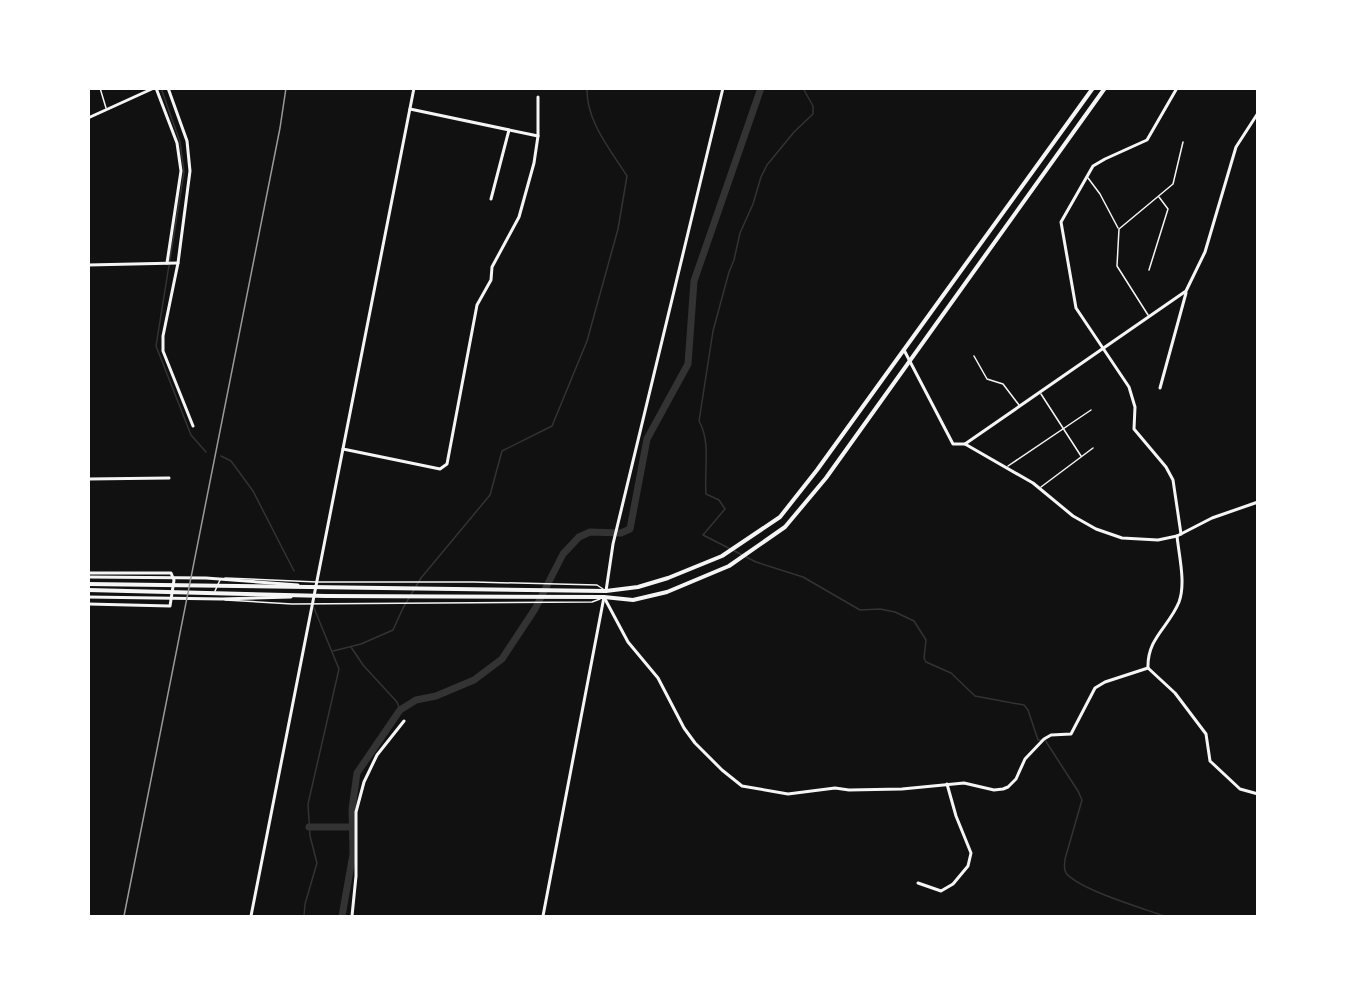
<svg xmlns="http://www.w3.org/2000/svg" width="1346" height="1005" font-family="Signika,sans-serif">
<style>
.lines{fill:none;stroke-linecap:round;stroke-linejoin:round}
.stream{stroke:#333;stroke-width:1.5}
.canal{stroke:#333;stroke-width:7}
.service{stroke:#f5f5f5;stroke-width:1.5}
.minor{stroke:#f5f5f5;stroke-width:3}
.tertiary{stroke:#f5f5f5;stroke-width:4}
.rail{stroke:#9a9a9a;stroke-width:1.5}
</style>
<rect width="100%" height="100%" fill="#111"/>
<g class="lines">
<g class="stream">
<path d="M161 88 180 142 184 172 156 346 191 435 206 452"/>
<path d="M803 88 813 106V114L794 132 767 165 761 177 753 204 740 233 734 260 729 272 713 331 699 421C711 442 704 469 706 494L719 500 725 509 703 535 756 562 803 577 860 610 880 609 895 612 914 621 926 640 924 658 926 662 951 673 975 696 1024 705 1028 710 1038 740H1041"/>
<path d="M221 456 231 461 253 491 294 571"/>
<path d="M351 647 363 665 397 702 400 710"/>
<path d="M333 651 361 644 393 630 403 608 421 578 490 495 502 451 552 426 587 341 618 229 627 176C610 149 586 121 587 88"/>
<path d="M1045 740 1078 791 1082 800 1065 859C1065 864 1063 868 1066 873 1080 890 1142 908 1164 916"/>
<path d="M304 916 305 904 317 863 310 836 308 804 339 669 314 608"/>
</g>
<g class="canal">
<path d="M309 827H353"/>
<path d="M342 916 353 854 352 809 357 773 400 710 416 700 436 696 474 680 502 659 535 609 563 554 579 537 590 532 621 533 630 529 647 439 688 364 694 281 761 88"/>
</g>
<g class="service">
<path d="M100 88 106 108"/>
<path d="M1088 178 1100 194 1118 228"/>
<path d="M1149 270 1168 209 1159 197"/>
<path d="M1148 315 1117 266 1119 229 1173 184 1183 142"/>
<path d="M974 356 987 379 1003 384 1019 405"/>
<path d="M1041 394 1081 456"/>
<path d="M1008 466 1091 410"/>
<path d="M1041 487 1093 448"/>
<path d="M225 578 317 582H474L597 585 603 589"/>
<path d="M215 591 220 580"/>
<path d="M225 600 292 604 592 602 600 599"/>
</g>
<g class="minor">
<path d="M156 88 177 143 181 171 167 263"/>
<path d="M168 88 187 141 190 171 178 263 163 336V351L193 426"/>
<path d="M1177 88 1147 140 1105 159 1093 166 1061 222 1076 308 1129 387 1135 407 1134 429 1166 467 1173 480 1181 534"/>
<path d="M410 109 538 136"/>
<path d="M88 118 154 88"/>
<path d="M491 199 509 130"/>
<path d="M88 265 178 263"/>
<path d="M88 270V379"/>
<path d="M904 350 953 444H965L1186 291 1205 252 1236 147 1258 113"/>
<path d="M1160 388 1186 293"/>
<path d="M965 444 1033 483 1073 516 1096 529 1122 538 1158 540 1177 536 1212 518 1258 502"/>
<path d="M343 449 440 469 447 464 477 305 491 280 492 267 519 217 534 163 538 136V97"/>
<path d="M88 479 169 478"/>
<path d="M1177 536C1179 556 1186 583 1179 602 1169 627 1147 638 1148 668L1175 693 1206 734 1210 761 1240 789 1258 794"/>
<path d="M88 573H171L174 580 170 606 88 604"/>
<path d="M88 577 206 578 298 585"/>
<path d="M606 591 613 544 723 88"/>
<path d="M88 597 222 599 291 597"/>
<path d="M605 599 628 642 658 678 684 728 695 743 722 770 742 786 788 794 835 788 849 790 902 789 964 783 994 790 1003 789 1008 787 1016 779 1025 759 1044 739 1051 735 1071 734 1095 688 1105 682 1148 668"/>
<path d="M918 883 941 891 953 884 968 866 971 853 956 816 947 784"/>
<path d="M251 916 414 88"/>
<path d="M352 916 356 876V812L364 782 377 755 404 721"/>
<path d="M543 916 604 597"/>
</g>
<g class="tertiary">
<path d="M88 584 606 591 638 587 668 578 722 556 780 517 817 470 1093 88"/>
<path d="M88 590 326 596 604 597 633 600 667 592 729 566 785 527 826 478 1105 88"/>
</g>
<path class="rail" d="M124 916 280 128 286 88"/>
</g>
<rect width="1346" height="1005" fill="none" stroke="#ffffff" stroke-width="180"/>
</svg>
